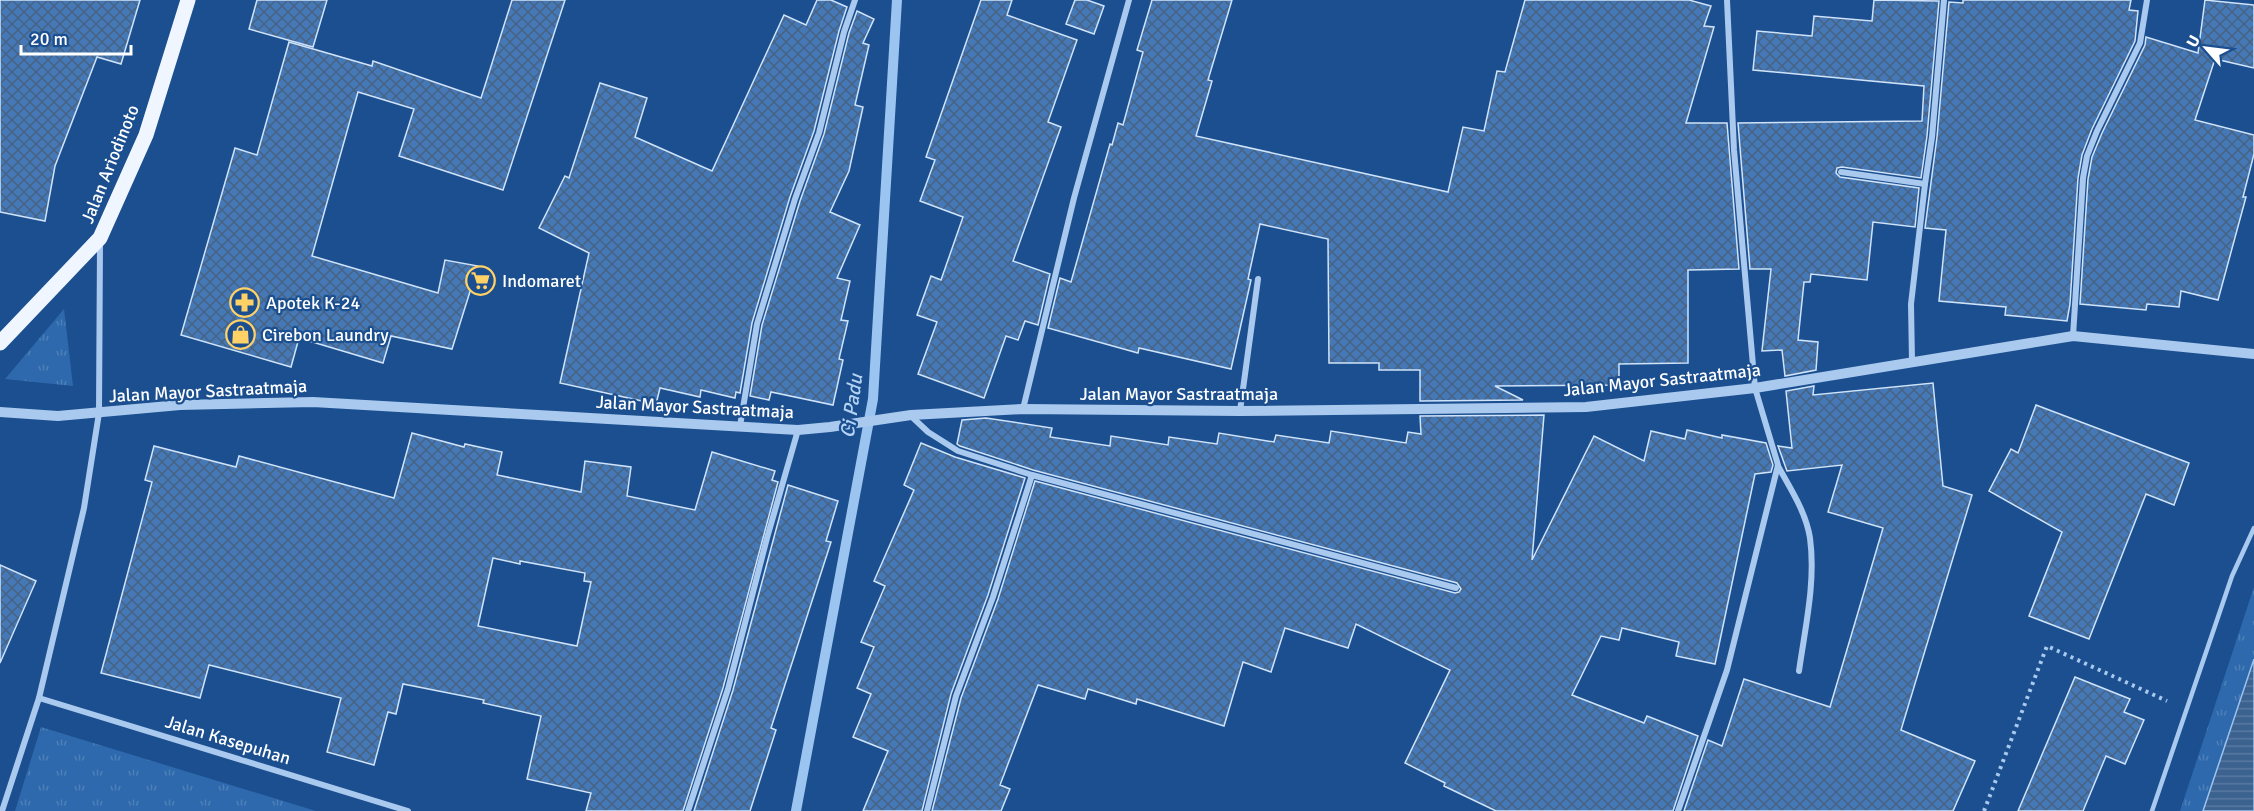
<svg xmlns="http://www.w3.org/2000/svg" width="2254" height="811" font-family="Signika,sans-serif">
<style>
.park{fill:url(#park-tufts)}
.water{fill:url(#water-rules);stroke:#9cc4f0;stroke-width:1.5}
.lines{fill:none;stroke-linecap:round;stroke-linejoin:round}
.stream{stroke:#9cc4f0;stroke-width:10}
.building{fill:url(#building-cross-hatch);stroke:#cfe3fa;stroke-width:1.5;fill-rule:evenodd}
.path{stroke:#a9c9ee;stroke-width:4;stroke-dasharray:3 4.5;stroke-linecap:butt}
.service{stroke:#a9c9ee;stroke-width:4.5}
.minor{stroke:#a9c9ee;stroke-width:6}
.tertiary{stroke:#a9c9ee;stroke-width:10}
.primary{stroke:#f0f6ff;stroke-width:15}
.labels{text-anchor:middle;stroke-width:4.5;stroke-linejoin:round;paint-order:stroke}
.street-label{font-size:18px;fill:#fff;stroke:#1b4f8f}
.poi-label{font-size:18px;fill:#fff;stroke:#1b4f8f;text-anchor:start}
.water-label{font-size:20px;font-style:italic;fill:#b5d3f5;stroke:#1b4f8f}
</style>
<defs>
<pattern id="park-tufts" width="24" height="20" patternUnits="userSpaceOnUse" patternTransform="scale(1.5)"><rect width="24" height="20" fill="#2e69ad"/><path d="M3 7l-1-3M5 7V3M7 7l1-3M15 17l-1-3M17 17v-4M19 17l1-3" fill="none" stroke="#4d80b9"/></pattern>
<pattern id="water-rules" width="6" height="5" patternUnits="userSpaceOnUse" patternTransform="scale(1.5)"><rect width="6" height="5" fill="#3c6290"/><path d="M0 2.5h6" fill="none" stroke="#597aa1"/></pattern>
<pattern id="building-cross-hatch" width="8" height="8" patternUnits="userSpaceOnUse" patternTransform="scale(1.5)"><rect width="8" height="8" fill="#4478b7"/><path d="M0 0l8 8M0 8l8-8" fill="none" stroke="#486282"/></pattern>
</defs>
<rect width="100%" height="100%" fill="#1b4f8f"/>
<g class="park">
<path d="M64 309 73 386 5 379Z"/>
<path d="M2254 587V811H2180Z"/>
<path d="M41 727 316 811H15Z"/>
</g>
<path class="water" d="M2254 659V811H2203Z"/>
<g class="lines">
<path class="stream" d="M796 811 873 399 897 0"/>
</g>
<g class="building">
<path d="M0 0H140L121 64 97 57 55 166 45 221 0 212Z"/>
<path d="M257 0H327L313 47 249 29Z"/>
<path d="M512 0H565L503 190 399 156 414 109 358 92 312 256 438 293 445 260 478 266 452 349 391 336 383 363 299 338 291 367 181 335 235 148 257 155 289 42 372 66 373 61 481 98Z"/>
<path d="M817 0H831L847 7 839 31 814 131 790 197 752 323 740 393 736 392 735 398 701 390 700 397 660 388 656 404 560 383 589 253 539 228 565 176 569 178 600 83 647 98 635 137 712 171 784 15 806 25Z"/>
<path d="M981 0H1012L1007 15 1077 40 1048 122 1061 127 1013 261 1050 274 1038 325 1025 321 1018 340 1006 336 984 398 918 374 937 322 917 315 931 276 941 280 963 217 920 201 935 160 926 157Z"/>
<path d="M1075 0H1087L1104 6 1094 34 1066 24Z"/>
<path d="M1152 0H1232L1208 80 1212 81 1196 136 1448 192 1463 127 1484 131 1497 71 1505 72 1525 0H1689L1711 6 1704 26 1714 27 1686 123H1727L1739 269 1688 270V363L1619 364V385L1495 386 1523 400 1420 401V370H1379V363H1329L1328 239 1260 224 1248 279 1251 280 1231 369 1139 348 1138 353 1048 328 1060 278 1071 282 1110 144 1112 145 1118 123 1123 125 1143 52 1137 50Z"/>
<path d="M1874 0 1939 1 1927 136 1921 178 1842 167 1837 168 1836 173 1840 177 1919 188 1915 227 1873 222 1867 280 1811 274 1810 282H1804L1798 340 1818 342 1816 370 1785 376 1782 350 1762 351 1771 269H1750L1738 123 1922 121 1924 86 1753 70 1757 31 1812 36 1814 16 1872 21Z"/>
<path d="M1963 0H2131L2129 10 2138 11 2135 41 2092 129 2082 155 2078 178 2070 304 2067 321 2005 315 2006 307 1939 301 1946 230 1925 228 1937 137 1949 2 1963 3Z"/>
<path d="M2205 0 2254 5V68L2215 59 2195 120 2254 135V154L2243 197H2246L2218 300 2181 291 2179 307 2147 304 2146 310 2080 304 2088 179 2092 157 2102 133 2145 45 2146 37 2198 53Z"/>
<path d="M857 11 874 19 863 43 869 45 855 105 863 107 849 171 830 212 860 225 837 278 850 281 841 320 848 321 839 359 843 360 833 405 771 392 769 400 750 396 762 325 800 201 824 134 849 33Z"/>
<path d="M1933 383 1943 486 1972 495 1901 730 1975 761 1953 811H1684L1708 740 1722 746 1744 679 1830 707 1883 528 1828 512 1842 465 1787 471 1778 446 1792 448 1786 391 1814 386 1813 395Z"/>
<path d="M2036 405 2189 463 2174 505 2146 494 2089 639 2029 616 2062 532 1989 491 2011 449 2018 453Z"/>
<path d="M1544 415 1532 560 1594 436 1644 461 1651 431 1685 439 1687 430 1722 438V435L1766 443 1773 465 1771 472 1755 474 1715 664 1676 656 1679 642 1622 628 1619 640 1601 636 1572 695 1644 723 1647 716 1698 736 1673 811H1496L1444 786 1445 783 1405 763 1450 670 1356 624 1348 648 1285 628 1271 672 1243 662 1224 726 1137 699 1136 704 1088 689 1085 699 1038 685 1000 785 1010 789 1001 811H932L961 698 998 599 1035 481 1455 593 1459 592 1461 589 1457 583 1033 470 960 446 957 444 962 420 986 418 1052 428 1050 437 1110 446 1111 436 1168 445 1169 437 1217 444 1219 433 1274 442 1276 435 1329 443 1331 431 1406 443 1408 432 1421 434 1420 416Z"/>
<path d="M412 433 464 447 465 444 502 452 497 475 581 492 585 461 631 467 627 496 695 510 712 452 775 471 772 480 778 482 723 688 683 811H586L591 793 527 779 541 716 483 703 484 700 403 684 396 714 388 712 374 765 327 752 341 698 209 665 200 698 101 673 152 482 145 480 154 446 236 467 239 456 394 498ZM493 558 520 564V561L585 573 584 581 591 582 577 646 478 626Z"/>
<path d="M921 443 955 457 1025 478 988 595 951 694 922 811H863L888 751 853 737 871 694 857 688 874 647 861 642 885 586 874 581 914 490 904 485Z"/>
<path d="M788 485 838 501 826 541 831 542 771 728 776 730 750 811H694L733 690Z"/>
<path d="M0 565 36 581 0 663Z"/>
<path d="M2075 677 2130 699 2124 712 2144 720 2125 764 2106 756 2083 811H2018Z"/>
</g>
<g class="lines">
<path class="path" d="M1984 811 2047 646 2167 701"/>
<path class="service" d="M2152 811 2232 576 2254 528"/>
<g class="minor">
<path d="M1841 172 1925 184"/>
<path d="M2073 336 2083 178 2087 156 2097 131 2140 43 2147 0"/>
<path d="M1912 361 1911 304 1925 184 1932 137 1944 0"/>
<path d="M1023 409 1074 198 1129 0"/>
<path d="M1240 411 1258 279"/>
<path d="M911 416 928 432 958 451 1032 475 1456 588"/>
<path d="M740 426 757 324 795 199 819 133 844 32 855 0"/>
<path d="M1778 466C1790 488 1806 512 1810 538 1816 582 1805 628 1799 671"/>
<path d="M39 698 408 811"/>
<path d="M2 811 39 698 84 508 99 413 100 242"/>
<path d="M688 811 728 689 767 538 798 430"/>
<path d="M927 811 956 696 993 597 1032 475"/>
<path d="M1678 811 1727 670 1778 465 1755 388 1734 150 1727 0"/>
</g>
<path class="tertiary" d="M0 412 58 416 180 405 313 402 798 430 830 427 911 415 1023 409 1240 411 1586 407 1755 388 2073 336 2254 354"/>
<path class="primary" d="M0 343 100 238 146 135 188 0"/>
</g>
<defs>
<symbol id="supermarket-ring" viewBox="-11 -11 22 22"><circle r="9.5" fill="#1b4f8f" stroke="#ffd166" stroke-width="1.5"/><path d="M-6-5.5h2.5l.6 2H6L4.5 2H-2.5L-4.4-4H-6ZM-1.5 3.2a1.3 1.3 0 1 0 .1 0ZM3 3.2a1.3 1.3 0 1 0 .1 0Z" fill="#ffd166"/></symbol>
<symbol id="pharmacy-ring" viewBox="-11 -11 22 22"><circle r="9.5" fill="#1b4f8f" stroke="#ffd166" stroke-width="1.5"/><path d="M-2-6h4v4h4v4h-4v4h-4v-4h-4v-4h4Z" fill="#ffd166"/></symbol>
<symbol id="shop-ring" viewBox="-11 -11 22 22"><circle r="9.5" fill="#1b4f8f" stroke="#ffd166" stroke-width="1.5"/><path d="M-5-2.5h2.3a2.7 3.5 0 0 1 5.4 0H5L5.5 6h-11ZM-1.5-2.5h3a1.5 2.3 0 0 0-3 0Z" fill="#ffd166"/></symbol>
</defs>
<g fill-rule="evenodd">
<use href="#supermarket-ring" x="464" y="264" width="33" height="33"/>
<use href="#pharmacy-ring" x="228" y="286" width="33" height="33"/>
<use href="#shop-ring" x="224" y="318" width="33" height="33"/>
</g>
<g class="labels">
<g class="street-label">
<text transform="translate(110 164) rotate(-68)" y="6">Jalan Ariodinoto</text>
<text transform="translate(1662 380) rotate(-6)" y="6">Jalan Mayor Sastraatmaja</text>
<text transform="translate(208 391) rotate(-3)" y="6">Jalan Mayor Sastraatmaja</text>
<text x="1179" y="400">Jalan Mayor Sastraatmaja</text>
<text transform="translate(695 407) rotate(3)" y="6">Jalan Mayor Sastraatmaja</text>
<text transform="translate(228 740) rotate(17)" y="6">Jalan Kasepuhan</text>
</g>
<g class="poi-label">
<text x="502" y="287">Indomaret</text>
<text x="266" y="309">Apotek K-24</text>
<text x="262" y="341">Cirebon Laundry</text>
</g>
<g class="water-label">
<text transform="translate(851 406) rotate(-82)" y="7">Ci Padu</text>
</g>
</g>
<g transform="translate(2206 48) rotate(298)" stroke="#1b4f8f" stroke-width="4.5" paint-order="stroke">
<path d="M0-4.5L10 22L0 15L-10 22Z" fill="#ffffff"/>
<text y="-9" font-size="16" font-weight="bold" text-anchor="middle" fill="#ffffff">U</text>
</g>
<path d="M21 45v9h110v-9" fill="none" stroke="#ffffff" stroke-width="3"/>
<text x="30" y="45" font-size="18" fill="#ffffff" stroke="#1b4f8f" stroke-width="4.5" paint-order="stroke">20 m</text>
</svg>
